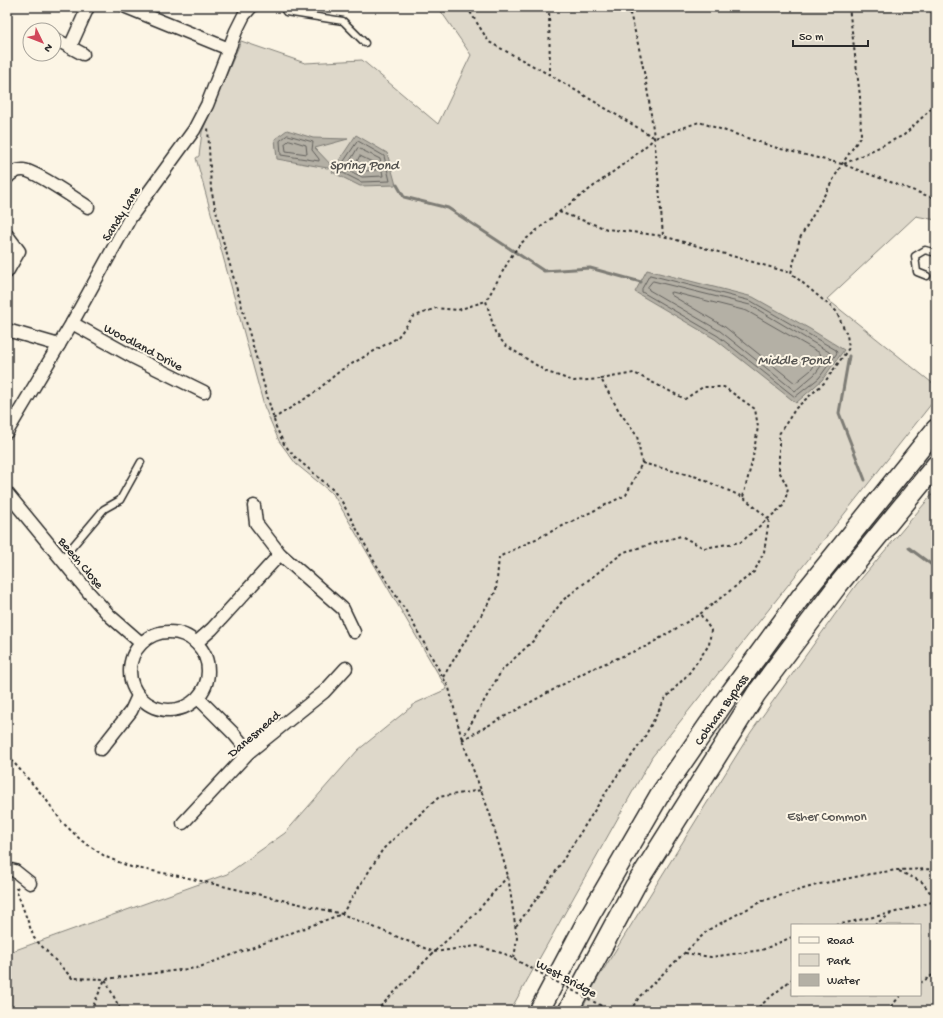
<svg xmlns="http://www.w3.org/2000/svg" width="943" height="1018" font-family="'Gochi Hand',sans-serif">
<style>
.green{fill:#ded8ca;stroke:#84827a;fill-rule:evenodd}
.water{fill:#b4b0a5;stroke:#7d7b74}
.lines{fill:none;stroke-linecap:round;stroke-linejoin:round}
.shore{stroke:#62605c;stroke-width:1}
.stream{stroke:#7d7b74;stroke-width:3}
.service-casing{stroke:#2b2b2b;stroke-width:9}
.minor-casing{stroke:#2b2b2b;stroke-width:15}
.trunk-casing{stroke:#2b2b2b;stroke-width:22}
.path{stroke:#2b2b2b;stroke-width:2;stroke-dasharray:3 3;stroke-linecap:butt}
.service{stroke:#fcf5e5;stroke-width:6}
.minor{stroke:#fcf5e5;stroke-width:12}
.trunk{stroke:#fcf5e5;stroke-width:19}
.path-bridge{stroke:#2b2b2b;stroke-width:2;stroke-dasharray:3 3;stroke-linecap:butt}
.labels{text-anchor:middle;stroke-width:4;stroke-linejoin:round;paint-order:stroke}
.street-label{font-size:13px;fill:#2b2b2b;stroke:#fcf5e5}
.park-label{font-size:13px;fill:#585653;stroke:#fcf5e5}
.water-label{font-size:14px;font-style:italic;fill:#545350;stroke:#fcf5e5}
</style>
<rect width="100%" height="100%" fill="#fcf5e5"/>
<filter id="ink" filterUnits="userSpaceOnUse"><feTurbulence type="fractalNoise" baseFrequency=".025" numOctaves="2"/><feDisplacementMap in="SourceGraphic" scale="8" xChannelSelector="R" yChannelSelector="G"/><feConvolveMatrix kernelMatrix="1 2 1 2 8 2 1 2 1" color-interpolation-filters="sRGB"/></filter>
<g filter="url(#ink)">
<g class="green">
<path d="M438 7H936V220L916 216 827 299 936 386V398L652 757 510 1011H7V953L227 874 285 833 358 750 416 703 447 689 333 494 296 464 279 441 264 406 196 158 199 156 202 132 241 41 305 63 362 60 438 124 471 55Z"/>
<path d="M936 490V1011H581L597 980 751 732 856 585ZM792 925H920V995H792Z"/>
</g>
<g class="water">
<path d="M287 130 313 138 348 139 315 148 334 168 356 135 387 153 396 185 360 186 332 172 333 169 277 159 275 139Z"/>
<path d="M647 270 753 297 810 329 844 350 822 380 796 403 715 339 635 292Z"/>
</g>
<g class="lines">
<g class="shore">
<path d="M288 135 313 142 312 150 319 159V161L281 155 280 141Z"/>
<path d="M290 140 306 145 307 154 286 151 285 144Z"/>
<path d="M358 141 384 156 390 181 361 182 339 171V169Z"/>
<path d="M358 148 380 159 383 176 362 177 346 169Z"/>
<path d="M360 156 374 163 376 170 363 171 355 167Z"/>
<path d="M650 275 751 301 836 350 837 353 819 378 795 397 718 336 642 292V289Z"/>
<path d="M653 281 750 305 829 352 830 354 815 374 795 391 720 331 649 290 648 287Z"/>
<path d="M672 292 747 311 820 353 821 356 811 370 795 383 725 327 671 295 670 293Z"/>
</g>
<g class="stream">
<path d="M397 185 404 197 448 208 544 271 590 268 641 282"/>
<path d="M849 356 839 413 865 480"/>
<path d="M909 548 936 568"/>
</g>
<defs>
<g id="service">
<path d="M283 7 286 12 343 21 365 43"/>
<path d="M927 276 917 272 915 256 925 250 936 253"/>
<path d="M62 559 104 509 120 500 141 462"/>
</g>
<g id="minor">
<path d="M126 7 229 49"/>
<path d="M57 40 83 54"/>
<path d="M70 47 88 7"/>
<path d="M7 178C11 173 16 170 23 170 34 170 77 200 88 207"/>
<path d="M7 235 19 251 7 272"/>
<path d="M72 323 133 357 204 392"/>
<path d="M7 330 59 345"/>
<path d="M7 432 72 323 130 218 194 130 207 105 236 31 244 15 251 7"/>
<path d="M7 493 90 594 110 616 141 643"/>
<path d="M254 506 256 523 280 554 343 609 354 632"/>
<circle cx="169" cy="671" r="39"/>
<path d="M196 643 212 629 280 554"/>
<path d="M198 698 234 734 249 752"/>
<path d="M101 749 131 711 138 696"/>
<path d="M183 823 249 752 324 692 346 668"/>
<path d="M7 869 15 871 30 883"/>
</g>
<g id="trunk">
<path d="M539 1011 590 915 659 796 731 692 800 598 936 429"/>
<path d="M568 1011 635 886 756 694 838 585 936 465"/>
</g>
</defs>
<use href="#service" class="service-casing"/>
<use href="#minor" class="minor-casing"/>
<use href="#trunk" class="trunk-casing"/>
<g class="path">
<path d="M467 7 489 42 550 75 655 138 699 122 777 148 842 164 936 199"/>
<path d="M549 7 550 75"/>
<path d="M628 7C651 82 657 159 663 236L791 273"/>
<path d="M844 164 904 135 936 104"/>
<path d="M559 212 607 229 663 236"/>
<path d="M601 379 634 373 685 399 703 387H724L755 409 758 427 752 462 743 497"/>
<path d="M273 419 314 393 341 370 397 338 413 317 436 308 458 310 486 301"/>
<path d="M642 463 697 477 743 497 769 519"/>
<path d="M443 677 496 591 499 557 626 495 642 463 637 436 619 411 601 379 574 381 547 372 505 345 495 332 486 301 512 255 520 244 559 212 633 157 655 138"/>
<path d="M462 739 502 670 534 640 563 600 624 552 681 536 704 548 741 542 784 505 788 488 779 471V434L796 408 824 383 849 348 847 335 836 311 791 273 800 238 842 164 861 136 860 96 849 7"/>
<path d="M462 740 589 670 647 646 700 614 754 572 764 552 769 520"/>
<path d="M7 755 45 798 62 822 82 841 106 857 131 867 184 877 342 914 434 952 477 946 505 954 514 959 517 938 508 876 490 814 462 740 449 688 409 616 374 561 341 500 332 489 295 457 284 444 276 427 222 237 211 189 208 126"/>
<path d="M899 871 922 882 936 900"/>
<path d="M18 887 16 889 34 938 72 978 105 979 121 1011"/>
<path d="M836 925 892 913 936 901"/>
<path d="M874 925 891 914"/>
<path d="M516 926 547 885 614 780 643 740 665 699 689 673 709 645 711 630 700 614"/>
<path d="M685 953 711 957 762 950 792 937"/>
<path d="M920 983 936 973"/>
<path d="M91 1011 105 979 197 968 342 914 383 849 416 818 439 797 481 790"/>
<path d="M376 1011 434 952 472 917 508 876"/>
<path d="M630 1011 640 996 708 930 762 901 820 884 870 874 897 870 936 869"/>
<path d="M754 1011 792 979"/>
<path d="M887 1011 901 995"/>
</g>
<use href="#service" class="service"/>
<use href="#minor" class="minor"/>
<use href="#trunk" class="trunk"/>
<path class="path-bridge" d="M514 959 611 1011"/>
</g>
</g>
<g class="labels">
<g class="street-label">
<text transform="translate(120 213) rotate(-58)" y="5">Sandy Lane</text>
<text transform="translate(144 346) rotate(28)" y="5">Woodland Drive</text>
<text transform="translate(82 562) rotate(50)" y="5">Beech Close</text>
<text transform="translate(720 709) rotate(-55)" y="5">Cobham Bypass</text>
<text transform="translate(253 733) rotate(-41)" y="5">Danesmead</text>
<text transform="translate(567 977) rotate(28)" y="5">West Bridge</text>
</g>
<g class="park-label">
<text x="827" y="820">Esher Common</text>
</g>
<g class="water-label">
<text x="364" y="169">Spring Pond</text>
<text x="794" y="364">Middle Pond</text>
</g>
</g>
<rect width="943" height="1018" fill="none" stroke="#fcf5e5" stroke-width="24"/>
<rect x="12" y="12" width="919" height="994" fill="none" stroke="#2b2b2b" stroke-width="1.5" filter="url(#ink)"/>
<rect x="791" y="924" width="130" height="72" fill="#fcf5e5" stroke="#a8a49b"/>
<rect x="799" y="937" width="20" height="6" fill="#fcf5e5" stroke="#a8a49b"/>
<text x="827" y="944" font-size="12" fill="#2b2b2b">Road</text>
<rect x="799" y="954" width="20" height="12" fill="#ded8ca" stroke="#a8a49b"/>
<text x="827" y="964" font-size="12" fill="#2b2b2b">Park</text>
<rect x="799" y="974" width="20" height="12" fill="#b4b0a5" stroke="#a8a49b"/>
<text x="827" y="984" font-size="12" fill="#2b2b2b">Water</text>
<g transform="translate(42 42) rotate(133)"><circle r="19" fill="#fcf5e5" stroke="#a8a49b"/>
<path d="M0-3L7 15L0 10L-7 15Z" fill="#d1495b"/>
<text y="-6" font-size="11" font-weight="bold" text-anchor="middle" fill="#2b2b2b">N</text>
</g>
<path d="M793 40v6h75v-6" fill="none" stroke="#2b2b2b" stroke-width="2"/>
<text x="799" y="40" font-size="12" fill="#2b2b2b" stroke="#fcf5e5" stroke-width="3" paint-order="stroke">50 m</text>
</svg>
